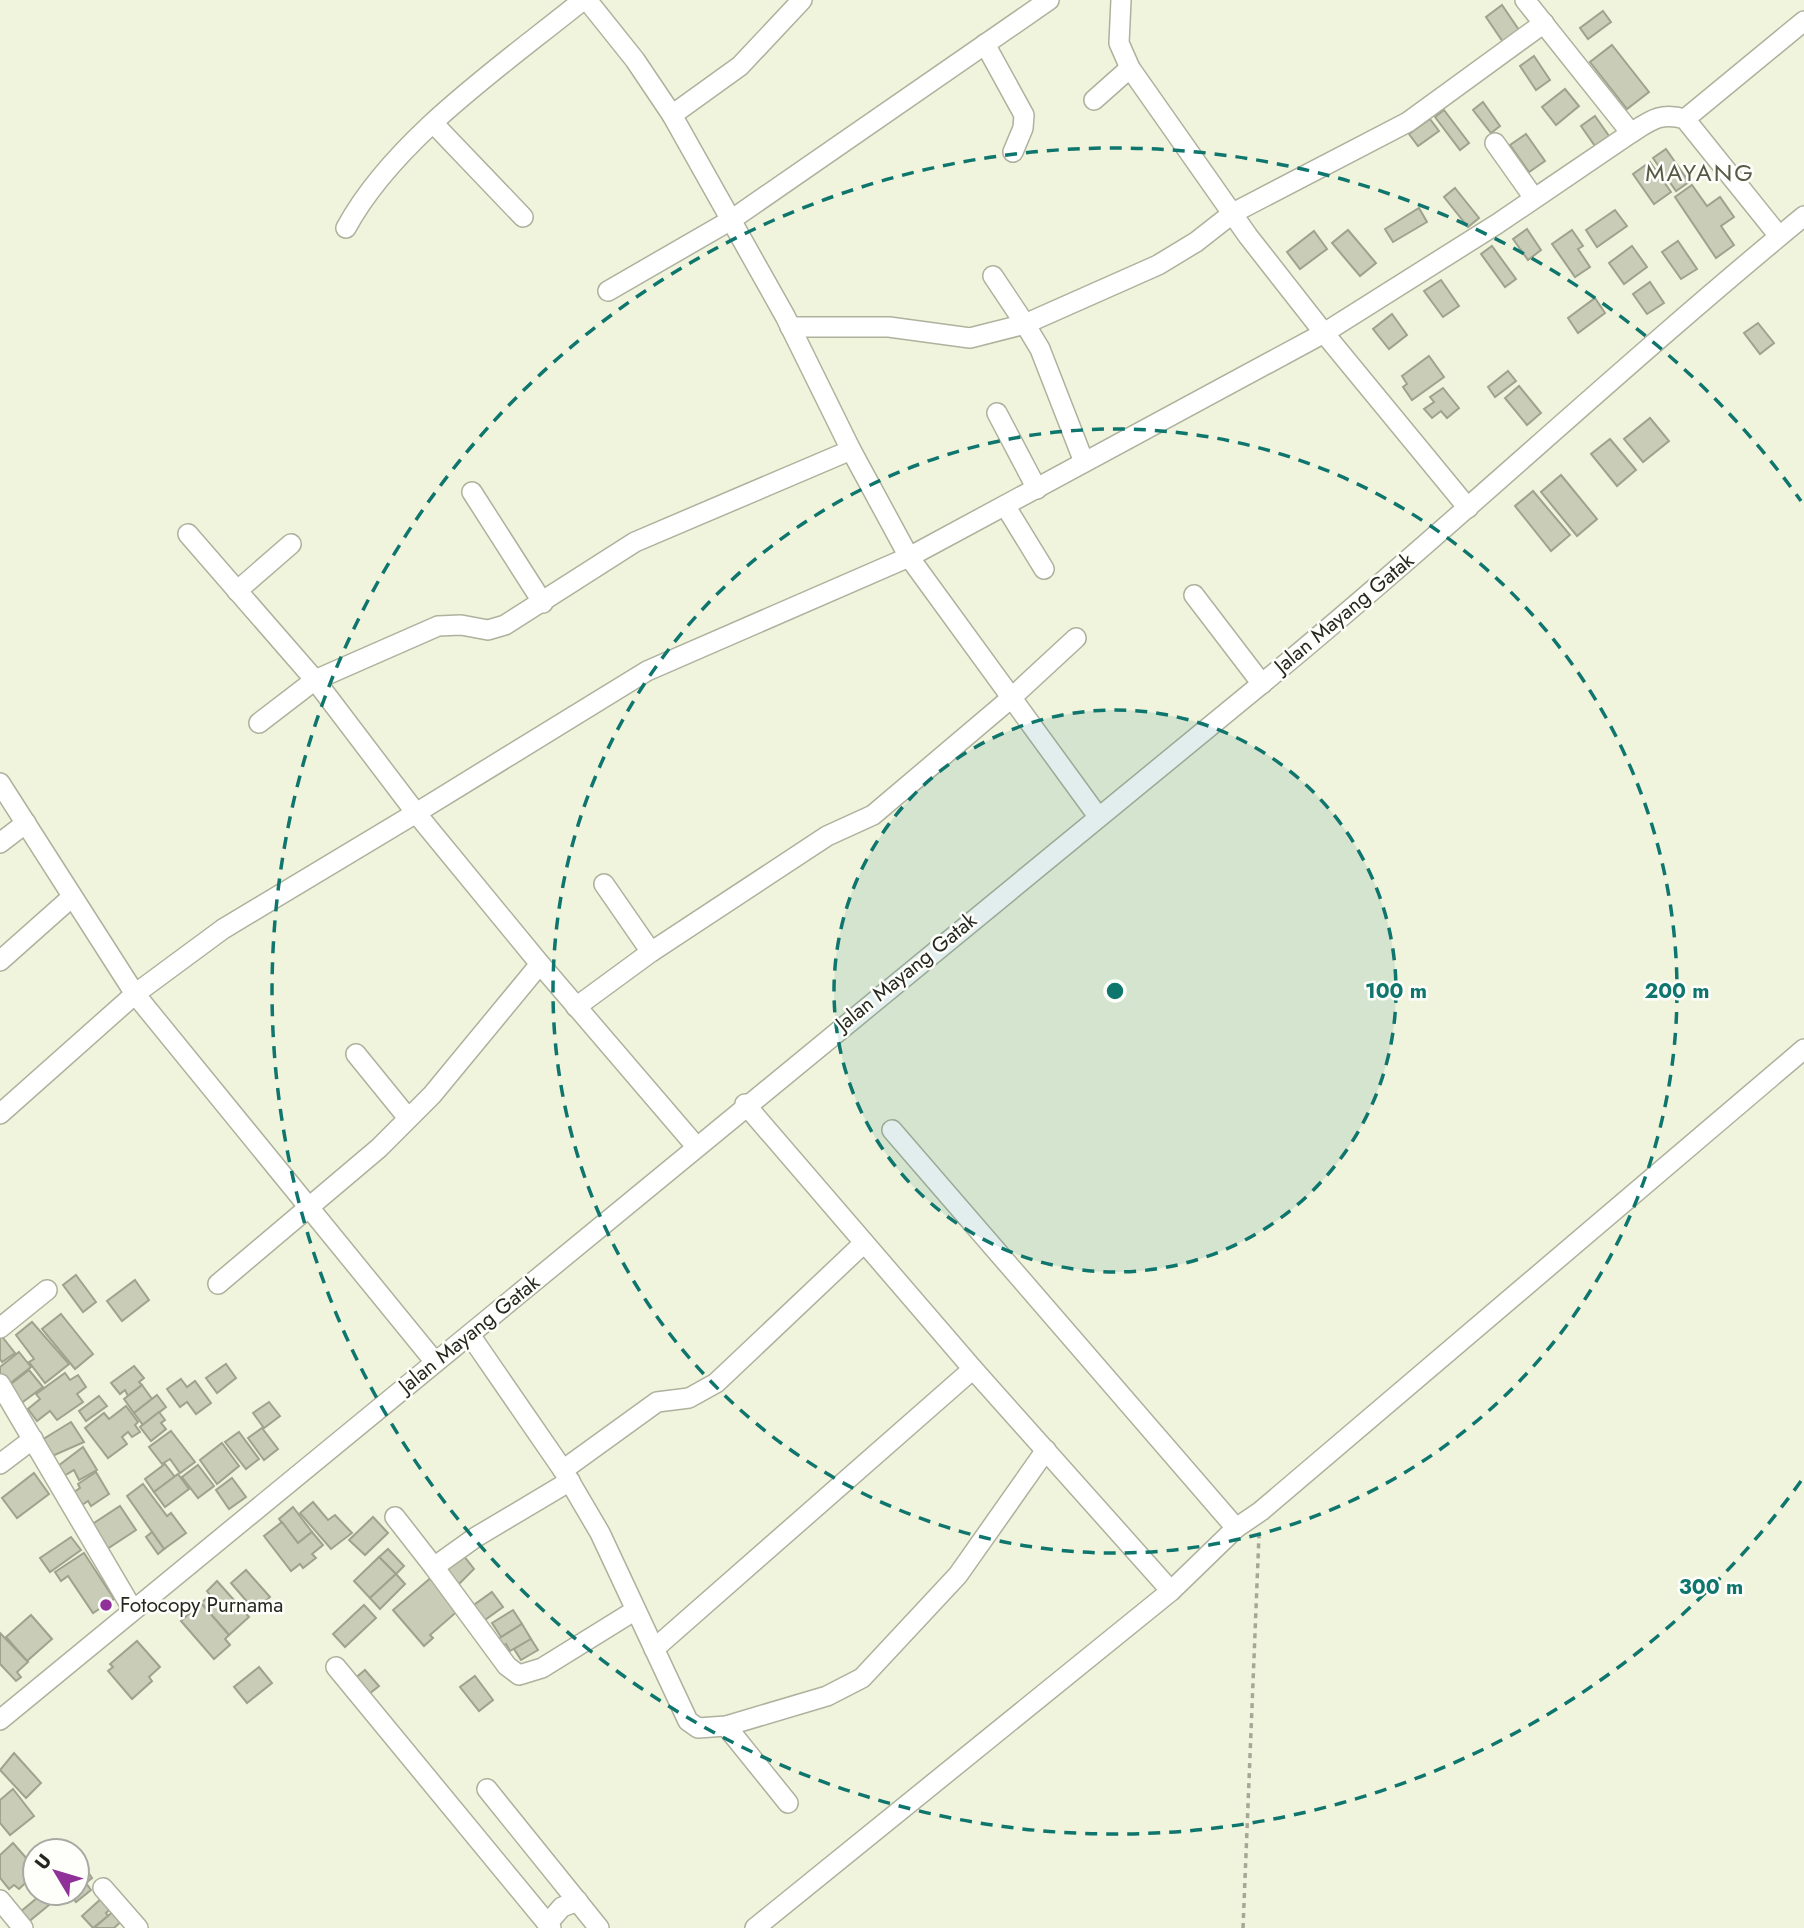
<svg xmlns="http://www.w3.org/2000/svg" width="1804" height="1928" font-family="Jost,sans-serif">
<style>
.building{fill:#c9cdb7;stroke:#9fa38e;stroke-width:2}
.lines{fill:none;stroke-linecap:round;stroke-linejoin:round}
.minor-casing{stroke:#aeb19c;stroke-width:22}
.path{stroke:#a6a897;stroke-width:3.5;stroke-dasharray:5 5;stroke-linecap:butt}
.minor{stroke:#fff;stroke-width:19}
.ring{fill:none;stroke:#0f766e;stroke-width:3.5;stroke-dasharray:12 9}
.poi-dot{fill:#903099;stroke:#fefffb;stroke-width:2.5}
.labels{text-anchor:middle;stroke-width:5;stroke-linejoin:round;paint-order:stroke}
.street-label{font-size:21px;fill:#26271f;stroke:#fefffb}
.poi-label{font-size:21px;fill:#26271f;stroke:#fefffb;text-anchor:start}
.quarter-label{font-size:24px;letter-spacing:2px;fill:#575a47;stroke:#fefffb}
.centre{fill:#0f766e;stroke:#fefffb;stroke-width:3.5}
.ring-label{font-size:21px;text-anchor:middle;font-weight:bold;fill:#0f766e;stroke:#fefffb;stroke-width:5;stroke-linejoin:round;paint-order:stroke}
</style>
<rect width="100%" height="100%" fill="#f0f4dd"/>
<g class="building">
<path d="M1502 5 1519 30 1503 42 1486 17Z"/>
<path d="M1603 11 1611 22 1588 39 1580 28Z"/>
<path d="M1612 45 1649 92 1627 109 1590 62Z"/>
<path d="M1534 56 1550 80 1536 90 1520 66Z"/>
<path d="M1565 89 1579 106 1556 125 1542 107Z"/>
<path d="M1483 102 1500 126 1491 133 1473 110Z"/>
<path d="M1444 110 1469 143 1460 150 1435 117Z"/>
<path d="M1595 116 1609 136 1595 146 1581 126Z"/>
<path d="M1430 119 1439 131 1418 146 1409 134Z"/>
<path d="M1526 134 1545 161 1529 172 1510 145Z"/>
<path d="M1666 149 1689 182 1676 191 1653 158Z"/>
<path d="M1650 162 1671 192 1654 204 1633 174Z"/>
<path d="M1692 185 1707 206 1720 197 1734 217 1721 226 1734 245 1716 258 1675 197Z"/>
<path d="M1455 188 1479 218 1468 227 1444 197Z"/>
<path d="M1419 208 1427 222 1393 242 1385 229Z"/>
<path d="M1615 210 1627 226 1597 247 1586 230Z"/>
<path d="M1527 229 1541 250 1528 260 1513 239Z"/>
<path d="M1348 230 1376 263 1360 276 1332 243Z"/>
<path d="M1572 230 1583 246 1578 249 1590 267 1575 277 1552 244Z"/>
<path d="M1314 231 1327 249 1300 269 1287 252Z"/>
<path d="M1678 241 1697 269 1681 279 1662 252Z"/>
<path d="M1492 246 1516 279 1505 287 1481 254Z"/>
<path d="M1632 246 1647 267 1624 284 1609 263Z"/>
<path d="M1441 280 1459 306 1443 317 1424 291Z"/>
<path d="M1650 282 1664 303 1647 314 1633 294Z"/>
<path d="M1595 298 1605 313 1578 333 1568 318Z"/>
<path d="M1392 314 1407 335 1389 349 1373 329Z"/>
<path d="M1758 323 1774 343 1760 354 1744 333Z"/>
<path d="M1429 356 1444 377 1412 400 1403 387 1407 384 1402 376Z"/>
<path d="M1508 371 1516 381 1495 397 1488 387Z"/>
<path d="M1519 386 1541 413 1527 425 1505 398Z"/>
<path d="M1443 388 1459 408 1447 418 1441 411 1432 418 1424 409 1434 402 1430 397Z"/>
<path d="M1650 418 1669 441 1643 462 1624 439Z"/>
<path d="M1610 439 1636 470 1617 486 1591 454Z"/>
<path d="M1561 475 1597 519 1577 536 1541 492Z"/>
<path d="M1533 491 1570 535 1551 551 1515 506Z"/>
<path d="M76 1275 96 1302 83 1312 63 1285Z"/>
<path d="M135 1280 149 1300 122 1321 107 1301Z"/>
<path d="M61 1314 93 1354 75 1369 42 1329Z"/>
<path d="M32 1322 69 1364 45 1383 29 1362 34 1359 16 1335Z"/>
<path d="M0 1334 15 1353 2 1362 0 1359Z"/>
<path d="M19 1352 31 1367 8 1385 0 1374V1367Z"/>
<path d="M226 1364 236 1378 217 1393 206 1378Z"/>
<path d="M134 1366 144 1378 139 1382 142 1385 128 1396 125 1390 120 1394 111 1383Z"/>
<path d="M29 1370 43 1387 20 1404 7 1387Z"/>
<path d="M65 1373 70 1380 78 1375 86 1387 77 1394 83 1402 57 1420 50 1411 37 1421 28 1409 40 1399 36 1394Z"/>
<path d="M181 1379 187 1387 195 1381 211 1403 196 1414 187 1402 180 1407 167 1389Z"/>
<path d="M142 1385 152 1399 134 1413 124 1399Z"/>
<path d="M157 1395 166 1407 143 1425 134 1413Z"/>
<path d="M99 1396 107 1406 86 1421 79 1411Z"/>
<path d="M269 1402 280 1416 264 1428 253 1413Z"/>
<path d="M126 1406 138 1422 135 1425 140 1432 132 1437 128 1432 122 1437 127 1444 108 1458 85 1428 104 1413 109 1419Z"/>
<path d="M159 1412 165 1420 161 1423 166 1429 151 1441 140 1427Z"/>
<path d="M71 1422 84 1442 50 1457 40 1441Z"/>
<path d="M262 1428 278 1449 264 1460 248 1438Z"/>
<path d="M171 1431 195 1462 180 1473 170 1459 162 1464 149 1447Z"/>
<path d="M239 1432 259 1459 246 1469 225 1442Z"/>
<path d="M222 1443 239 1466 217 1484 200 1460Z"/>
<path d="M83 1447 97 1470 79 1480 74 1470 64 1476 58 1466Z"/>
<path d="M165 1464 175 1477 154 1492 145 1479Z"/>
<path d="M198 1465 214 1486 198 1498 182 1477Z"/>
<path d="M96 1472 109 1494 91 1506 88 1501 82 1505 74 1492 80 1488 78 1484Z"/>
<path d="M34 1473 49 1494 17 1518 2 1498Z"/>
<path d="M178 1474 189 1489 165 1507 154 1492Z"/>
<path d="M232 1478 246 1497 229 1509 216 1490Z"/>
<path d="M143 1484 167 1516 171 1513 186 1533 164 1549 127 1496Z"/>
<path d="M313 1502 328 1520 335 1515 352 1533 331 1549 300 1513Z"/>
<path d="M120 1506 136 1530 107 1549 91 1525Z"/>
<path d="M293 1507 312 1532 298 1543 279 1519Z"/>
<path d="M373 1517 388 1533 365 1555 349 1540Z"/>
<path d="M282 1522 298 1543 312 1532 323 1545 312 1554 316 1558 303 1568 300 1564 291 1571 264 1536Z"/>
<path d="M152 1532 164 1549 158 1554 146 1537Z"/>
<path d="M71 1537 81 1550 50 1572 40 1558Z"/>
<path d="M388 1549 404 1566 396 1574 379 1557Z"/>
<path d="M460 1551 474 1569 457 1586 443 1569Z"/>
<path d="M84 1553 114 1599 93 1613 68 1576 61 1581 55 1572Z"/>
<path d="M379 1557 396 1574 370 1598 354 1581Z"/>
<path d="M246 1570 270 1597 255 1611 231 1583Z"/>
<path d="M396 1574 405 1584 380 1609 370 1598Z"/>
<path d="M433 1576 461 1608 430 1635 433 1638 424 1646 393 1610Z"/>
<path d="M217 1581 249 1617 229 1635 201 1603 210 1595 207 1591Z"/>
<path d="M492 1592 503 1607 482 1622 471 1607Z"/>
<path d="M201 1603 229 1635 225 1639 230 1645 214 1659 181 1621Z"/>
<path d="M364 1605 376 1618 345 1647 333 1634Z"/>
<path d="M513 1610 522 1624 501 1637 492 1623Z"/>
<path d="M31 1615 52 1639 27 1661 6 1637Z"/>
<path d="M522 1624 531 1639 510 1651 506 1644 500 1648 495 1641Z"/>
<path d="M0 1633 28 1662 17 1672 21 1677 16 1681 0 1664Z"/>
<path d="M531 1639 538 1650 521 1660 514 1649Z"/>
<path d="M137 1641 160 1667 149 1677 152 1681 132 1699 108 1671 113 1667 110 1664Z"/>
<path d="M259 1667 272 1683 247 1703 234 1687Z"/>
<path d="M365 1670 379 1686 365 1697 352 1681Z"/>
<path d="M475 1676 493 1700 479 1711 460 1687Z"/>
<path d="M14 1753 41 1783 26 1798 0 1770Z"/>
<path d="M13 1789 34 1816 10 1835 0 1823V1800Z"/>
<path d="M13 1843 35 1868V1874L19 1889 14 1885 9 1889 0 1878V1855Z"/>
<path d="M86 1869 92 1878 86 1883 91 1890 76 1902 69 1893H77V1876Z"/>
<path d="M43 1893H57L60 1896 27 1923 19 1913Z"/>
<path d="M103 1897 112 1907 106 1913 108 1916 93 1928 82 1916Z"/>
<path d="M116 1909 124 1919 114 1928H94Z"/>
</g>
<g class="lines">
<defs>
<g id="minor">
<path d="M587 0 635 60 672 115 785 316 851 450"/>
<path d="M985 44 1024 115 1023 128 1013 152"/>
<path d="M1094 100 1130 68"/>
<path d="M672 115 740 66 802 0"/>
<path d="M1685 119 1804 21"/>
<path d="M434 124 523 217"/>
<path d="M1631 133C1651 120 1661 112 1685 119L1779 236"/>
<path d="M1495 143 1534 198"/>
<path d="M346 228C394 139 504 64 583 0"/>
<path d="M993 276 1025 324 1158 265 1196 242 1233 213 1408 122 1544 23"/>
<path d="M608 291 731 220 1049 0"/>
<path d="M790 327H889L970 338 1025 324 1040 349 1084 462"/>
<path d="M997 413 1037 489"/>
<path d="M472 492 543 603"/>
<path d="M1006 507 1044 569"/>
<path d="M1468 508 1324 333 1497 224 1631 133 1525 0"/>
<path d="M237 591 291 544"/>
<path d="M1194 595 1262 684"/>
<path d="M259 723 315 680 438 626 461 625 488 630 505 625 635 542 851 450 909 557 1097 815"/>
<path d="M0 783 135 994 435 1362"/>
<path d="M0 843 26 823"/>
<path d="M604 884 651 952"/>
<path d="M0 961 72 897"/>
<path d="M576 1007 651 952 827 836 873 815 1010 699 1076 638"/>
<path d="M356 1054 408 1118"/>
<path d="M745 1104 973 1369 1171 1591 755 1928"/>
<path d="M0 1114 135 994 223 929 416 813 315 680 188 534"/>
<path d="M892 1130 1236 1528"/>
<path d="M695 1145 540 964 416 813 647 671 909 557 1324 333 1248 236 1130 68 1119 43 1121 0"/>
<path d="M218 1284 379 1148 432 1095 540 964"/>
<path d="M0 1328 47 1290"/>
<path d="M470 1335 563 1470 600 1533 688 1721 698 1728 726 1726 827 1696 862 1678 958 1575 1046 1450"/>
<path d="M0 1384 133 1610"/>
<path d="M0 1464 33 1439"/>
<path d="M563 1470 657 1402 689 1398 716 1383 864 1243"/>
<path d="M570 1481 476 1537 434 1567 507 1666 519 1675 542 1668 634 1611"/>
<path d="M395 1517 434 1567"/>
<path d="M1171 1591 1236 1528 1261 1511 1804 1049"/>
<path d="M654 1649 973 1369"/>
<path d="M336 1667 551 1928"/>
<path d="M0 1720C418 1373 839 1030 1259 686 1444 534 1619 368 1804 216"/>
<path d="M726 1726 788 1803"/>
<path d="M487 1789 599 1928"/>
<path d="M103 1888 138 1928"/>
<path d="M0 1900 23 1928"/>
<path d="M547 1924 562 1907 578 1901"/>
</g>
</defs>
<use href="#minor" class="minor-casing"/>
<path class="path" d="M1243 1928 1259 1535"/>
<use href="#minor" class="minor"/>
</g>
<circle cx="1115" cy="991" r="281" fill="#0f766e" fill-opacity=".12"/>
<g class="ring">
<circle cx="1115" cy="991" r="281"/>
<circle cx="1115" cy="991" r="562"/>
<path d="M1801 1481A843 843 0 1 1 1801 501"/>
</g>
<circle class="poi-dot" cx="106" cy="1605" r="7"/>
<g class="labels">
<g class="street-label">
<text transform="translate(1344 613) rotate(-40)" y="7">Jalan Mayang Gatak</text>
<text transform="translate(906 972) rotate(-39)" y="7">Jalan Mayang Gatak</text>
<text transform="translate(469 1334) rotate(-39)" y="7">Jalan Mayang Gatak</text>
</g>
<g class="poi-label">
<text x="120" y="1612">Fotocopy Purnama</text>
</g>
<g class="quarter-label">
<text x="1700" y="181">MAYANG</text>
</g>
</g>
<circle cx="1115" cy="991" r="10" class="centre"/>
<g class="ring-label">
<text x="1396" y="998">100 m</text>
<text x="1677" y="998">200 m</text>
<text x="1711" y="1594">300 m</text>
</g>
<g transform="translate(56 1872) rotate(308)"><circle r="33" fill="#fefffb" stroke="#a8a9a3" stroke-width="2"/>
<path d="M0-5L12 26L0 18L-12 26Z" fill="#903099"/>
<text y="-10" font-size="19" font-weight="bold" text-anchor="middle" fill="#26271f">U</text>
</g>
</svg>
